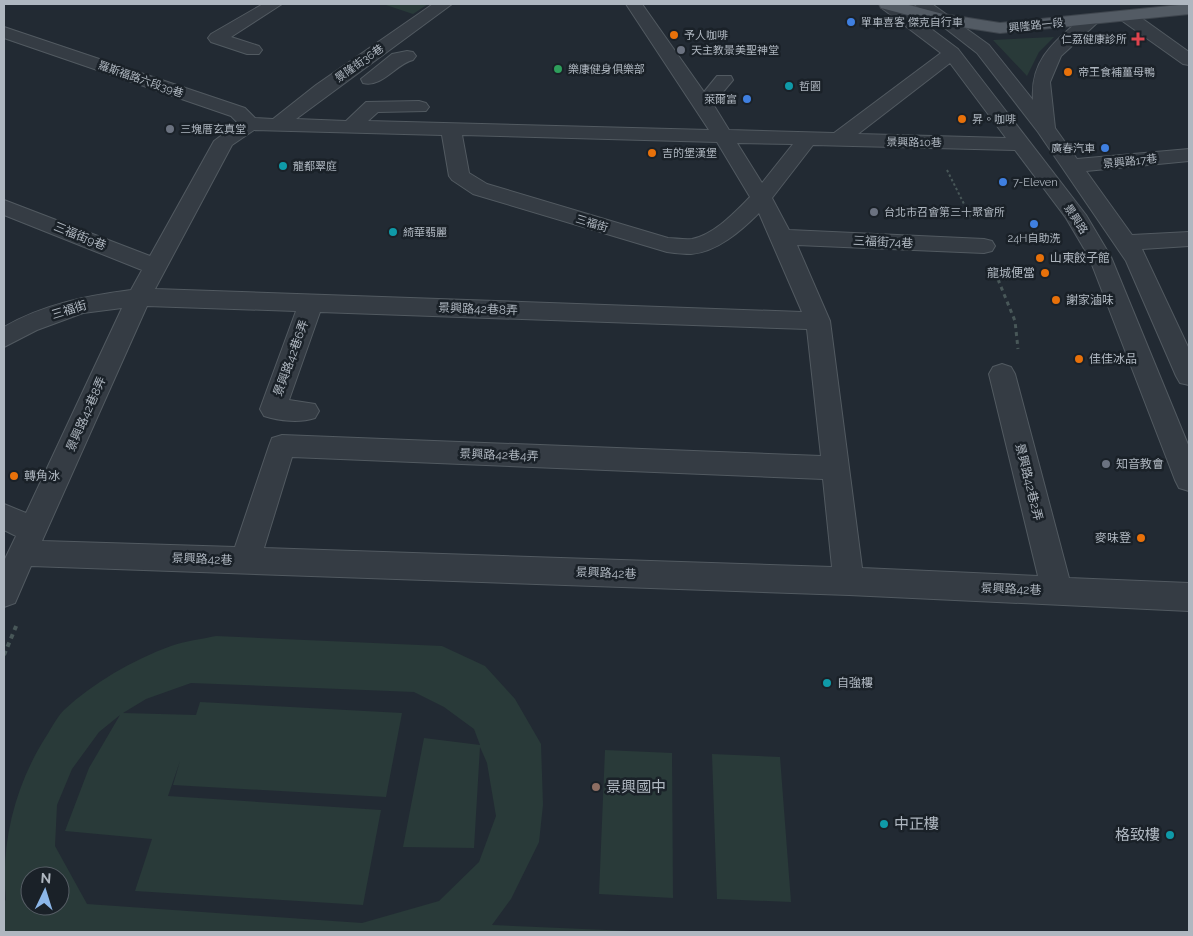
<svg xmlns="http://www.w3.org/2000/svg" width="1193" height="936" font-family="Raleway,'Noto Sans TC',sans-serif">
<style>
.green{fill:#293a39;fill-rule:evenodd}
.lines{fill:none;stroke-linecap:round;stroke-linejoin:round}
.minor-casing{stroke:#525a61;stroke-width:2}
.major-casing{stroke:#3e454d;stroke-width:2}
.path-far2{stroke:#485758;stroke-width:2;stroke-dasharray:2.5 2.5;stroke-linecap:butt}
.path-far1{stroke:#485758;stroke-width:3;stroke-dasharray:4 4;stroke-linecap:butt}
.path{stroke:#485758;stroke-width:4;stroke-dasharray:4.5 4.5;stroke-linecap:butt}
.minor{fill:#353c44;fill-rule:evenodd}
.major{fill:#535b64;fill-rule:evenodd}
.shop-dot{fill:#3f7fe0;stroke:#1a2128;stroke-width:2}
.food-dot{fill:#e8710a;stroke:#1a2128;stroke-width:2}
.health-dot{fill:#e0444e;stroke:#1a2128;stroke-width:2}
.worship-dot{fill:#6b7280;stroke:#1a2128;stroke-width:2}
.leisure-dot{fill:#2e9e5b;stroke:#1a2128;stroke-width:2}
.culture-dot{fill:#0f9aa8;stroke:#1a2128;stroke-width:2}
.education-dot{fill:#8d6e63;stroke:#1a2128;stroke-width:2}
.labels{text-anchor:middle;stroke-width:5;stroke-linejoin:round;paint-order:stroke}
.far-poi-label{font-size:11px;fill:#afb7c0;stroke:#1a2128;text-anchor:start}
.far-street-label{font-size:11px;fill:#afb7c0;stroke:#1a2128}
.street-label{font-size:12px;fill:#afb7c0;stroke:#1a2128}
.poi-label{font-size:12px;fill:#afb7c0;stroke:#1a2128;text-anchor:start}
.near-poi-label{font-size:15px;fill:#afb7c0;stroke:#1a2128;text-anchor:start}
</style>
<rect width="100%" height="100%" fill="#222a33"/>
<g class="green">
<path d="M383 4H428L413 14Z"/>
<path d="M1054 37 1039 52 1027 76 993 40Z"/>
<path d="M216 636 442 646 485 666 515 699 541 744 543 805 539 842 511 899 492 925 653 932H4V901L6 900C0 842 16 783 47 735 52 727 57 717 64 710 94 682 133 660 171 646 185 641 202 639 216 636ZM191 683 414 692 444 707 474 729 480 745 424 738 403 847 474 848 480 747 487 763 496 816 479 862 439 901 362 923 87 904 55 846 57 805 72 769 99 732 120 715 89 768 65 831 152 839 135 891 363 905 381 810 168 796 180 761 173 785 386 797 402 713 200 702 196 715 123 713 146 699ZM30 876H60V906H30Z"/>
<path d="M605 750 672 753 673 898 599 894Z"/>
<path d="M712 754 780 757 791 902 717 899Z"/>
</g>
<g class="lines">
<defs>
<g id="minor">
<path d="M263 4H282L231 37 259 46 262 50 259 54H247L211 42 208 38 211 34Z"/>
<path d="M433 4H452L296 119 346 121 366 102 419 101 426 103 429 107 426 111 378 112 368 121 709 130 626 4H642L704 92 717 76H731L733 80 713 104 729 130 834 133 941 53 883 9 882 4H898L958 49 1086 215 1111 257 1189 447V491L1179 488 1175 480 1089 257 1066 218 1015 150 813 145 772 198 789 230 984 239 992 241 995 246 992 251 984 253 797 245 830 321 862 568 1038 576 989 374 993 367 1002 364 1011 367 1015 374 1069 578 1189 583V611L849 595 31 566 15 603 4 607V561L16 536 4 530V504L26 513 122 308 83 313 37 330 4 347V327C44 304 86 296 131 290L142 270 4 215V200L150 256 214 141 238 123 231 116 4 38V27L245 108 255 118 273 119 316 85ZM950 63 1006 138 858 134ZM254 130 442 135 449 176 452 180 473 194 667 252C675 253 683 254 691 254 717 252 741 231 759 213L802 312 155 289 232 145ZM462 135 717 142 750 197C734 213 715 234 692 239 684 240 675 238 668 238L487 184 469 173ZM737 143 793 144 762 183ZM147 306 296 311 260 409 264 416C279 421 300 423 315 418L319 411 315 404 289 400 320 312 807 329 821 456 282 435 272 438 269 446 235 547 42 541ZM292 457 823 479 832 567 264 548Z"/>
<path d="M914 4H932L989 45 1033 100C1030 58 1056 41 1085 15H1097L1099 19 1097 23 1061 56 1050 82 1055 128 1077 159 1189 149V161L1086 171 1132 235 1189 232V246L1142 249 1189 349V385L1180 383 1176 376 1126 261 1038 132 977 53Z"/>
<path d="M1127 11 1133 12 1189 52V65L1183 64 1121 20 1119 16 1121 12Z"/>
<path d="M407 51 413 52 416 56 413 60C396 64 382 88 363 83L361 79 392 54Z"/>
</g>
<path id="major" d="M879 4H905L943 14 1000 23 1189 4V14L1000 33 942 24 881 8Z"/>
</defs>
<use href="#minor" class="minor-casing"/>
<use href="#major" class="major-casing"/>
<path class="path-far2" d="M947 170 971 218"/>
<path class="path-far1" d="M995 272 1015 321 1018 349"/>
<path class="path" d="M4 655 17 624"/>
<use href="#minor" class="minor"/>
<use href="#major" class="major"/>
</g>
<g class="shop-dot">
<circle cx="851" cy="22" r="5"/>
<circle cx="747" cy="99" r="5"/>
<circle cx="1105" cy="148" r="5"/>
<circle cx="1003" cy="182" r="5"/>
<circle cx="1034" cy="224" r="5"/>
</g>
<g class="food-dot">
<circle cx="674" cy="35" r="5"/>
<circle cx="1068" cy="72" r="5"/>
<circle cx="962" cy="119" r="5"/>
<circle cx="652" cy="153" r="5"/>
<circle cx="1040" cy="258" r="5"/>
<circle cx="1045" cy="273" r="5"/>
<circle cx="1056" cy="300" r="5"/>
<circle cx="1079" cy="359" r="5"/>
<circle cx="14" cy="476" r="5"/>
<circle cx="1141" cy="538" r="5"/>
</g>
<path class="health-dot" d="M1135.5 31.5h5v5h5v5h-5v5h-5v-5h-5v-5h5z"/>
<g class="worship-dot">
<circle cx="681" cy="50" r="5"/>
<circle cx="170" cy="129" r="5"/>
<circle cx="874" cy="212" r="5"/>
<circle cx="1106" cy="464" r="5"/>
</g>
<circle class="leisure-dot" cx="558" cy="69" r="5"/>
<g class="culture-dot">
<circle cx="789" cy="86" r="5"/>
<circle cx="283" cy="166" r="5"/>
<circle cx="393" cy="232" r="5"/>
<circle cx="827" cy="683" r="5"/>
<circle cx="884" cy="824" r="5"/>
<circle cx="1170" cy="835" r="5"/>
</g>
<circle class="education-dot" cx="596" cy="787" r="5"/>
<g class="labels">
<g class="far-poi-label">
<text x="861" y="26">單車喜客 傑克自行車</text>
<text x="684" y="39">予人咖啡</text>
<text x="1127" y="43" text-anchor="end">仁荔健康診所</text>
<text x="691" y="54">天主教景美聖神堂</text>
<text x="568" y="73">樂康健身俱樂部</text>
<text x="1078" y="76">帝王食補薑母鴨</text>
<text x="799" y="90">哲園</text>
<text x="737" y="103" text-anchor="end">萊爾富</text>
<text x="972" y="123">昇。咖啡</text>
<text x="180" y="133">三塊厝玄真堂</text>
<text x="1095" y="152" text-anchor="end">廣春汽車</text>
<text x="662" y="157">吉的堡漢堡</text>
<text x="293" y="170">龍都翠庭</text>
<text x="1013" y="186">7-Eleven</text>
<text x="884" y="216">台北市召會第三十聚會所</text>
<text x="403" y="236">綺華翡麗</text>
<text x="1034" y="242" text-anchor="middle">24H自助洗</text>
</g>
<g class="far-street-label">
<text transform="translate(1036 25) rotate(-6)" y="4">興隆路一段</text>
<text transform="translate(359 63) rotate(-35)" y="4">景隆街36巷</text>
<text transform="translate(141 79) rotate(19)" y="4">羅斯福路六段39巷</text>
<text transform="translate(914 142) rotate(1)" y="4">景興路10巷</text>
<text transform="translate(1130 161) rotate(-6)" y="4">景興路17巷</text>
<text transform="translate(1076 219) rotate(57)" y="4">景興路</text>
<text transform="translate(592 223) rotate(17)" y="4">三福街</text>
</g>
<g class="street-label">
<text transform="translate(80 236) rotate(22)" y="4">三福街9巷</text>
<text transform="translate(883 242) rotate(3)" y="4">三福街74巷</text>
<text transform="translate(478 309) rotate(2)" y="4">景興路42巷8弄</text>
<text transform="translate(69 310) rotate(-17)" y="4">三福街</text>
<text transform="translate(291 358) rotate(-70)" y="4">景興路42巷6弄</text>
<text transform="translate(86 414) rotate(-66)" y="4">景興路42巷8弄</text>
<text transform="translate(499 455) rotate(2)" y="4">景興路42巷4弄</text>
<text transform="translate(1029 482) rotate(76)" y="4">景興路42巷2弄</text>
<text transform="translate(202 559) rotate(2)" y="4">景興路42巷</text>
<text transform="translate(606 573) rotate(2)" y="4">景興路42巷</text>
<text transform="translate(1011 589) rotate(2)" y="4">景興路42巷</text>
</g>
<g class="poi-label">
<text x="1050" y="262">山東餃子館</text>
<text x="1035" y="277" text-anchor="end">龍城便當</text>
<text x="1066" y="304">謝家滷味</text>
<text x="1089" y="363">佳佳冰品</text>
<text x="1116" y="468">知音教會</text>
<text x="24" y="480">轉角冰</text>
<text x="1131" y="542" text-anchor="end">麥味登</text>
<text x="837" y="687">自強樓</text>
</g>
<g class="near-poi-label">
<text x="606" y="792">景興國中</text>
<text x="894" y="829">中正樓</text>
<text x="1160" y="840" text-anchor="end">格致樓</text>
</g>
</g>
<rect width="1193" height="936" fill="none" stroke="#afb7c0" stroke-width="10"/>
<g transform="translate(45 891) rotate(4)"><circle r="24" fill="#1a2128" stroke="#565d65"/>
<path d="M0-4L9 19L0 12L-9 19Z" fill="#8cb7e9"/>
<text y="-8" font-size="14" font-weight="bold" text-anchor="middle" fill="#afb7c0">N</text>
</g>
</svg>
